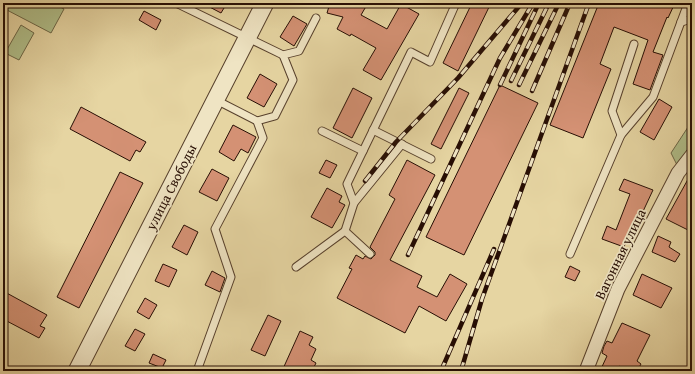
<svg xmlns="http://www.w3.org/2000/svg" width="695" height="374" font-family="'Gentium Book Plus',serif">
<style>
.green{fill:#b0be89;stroke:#6c6646}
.building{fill:#d49174;stroke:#270e04}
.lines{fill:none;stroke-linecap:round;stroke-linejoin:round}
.service-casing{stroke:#57402c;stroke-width:9}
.minor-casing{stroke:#57402c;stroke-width:15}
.tertiary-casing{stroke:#57402c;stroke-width:19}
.service{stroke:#efe4c3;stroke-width:7}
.minor{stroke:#efe4c3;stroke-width:13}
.tertiary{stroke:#efe4c3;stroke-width:17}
.rail-casing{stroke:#270e04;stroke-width:4.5}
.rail{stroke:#efe4c3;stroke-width:3;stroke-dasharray:9;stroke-linecap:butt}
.labels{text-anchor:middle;stroke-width:3.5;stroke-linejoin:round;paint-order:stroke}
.street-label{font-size:14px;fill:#270e04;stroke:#efe4c3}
</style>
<rect width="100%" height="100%" fill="#e6d5a2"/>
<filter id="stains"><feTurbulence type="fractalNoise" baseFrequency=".005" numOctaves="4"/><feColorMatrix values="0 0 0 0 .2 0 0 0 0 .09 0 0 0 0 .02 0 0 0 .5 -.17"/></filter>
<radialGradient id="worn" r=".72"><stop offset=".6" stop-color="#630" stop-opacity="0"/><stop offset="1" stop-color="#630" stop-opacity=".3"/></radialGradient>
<g class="green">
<path d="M8 3H53L64 9 51 33 5 9Z"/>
<path d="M21 25 34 33 19 60 5 53Z"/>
<path d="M692 121V168L681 173 671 153Z"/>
</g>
<g class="building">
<path d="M202 3H227L221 13Z"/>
<path d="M330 3H368L361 15 387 29 401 4 419 14 381 80 363 70 376 48 351 34 350 36 337 29 343 17 327 13Z"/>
<path d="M472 3H491L458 71 443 63Z"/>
<path d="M599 3H675L668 18 667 17 653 52 663 55 650 90 633 84 648 40 614 27 600 64 611 69 583 138 550 125Z"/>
<path d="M144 11 161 20 156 30 139 20Z"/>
<path d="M293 16 307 24 294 46 280 37Z"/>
<path d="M260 74 277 84 264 107 247 98Z"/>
<path d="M500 85 538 103 464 255 426 237Z"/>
<path d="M353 88 372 98 352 138 333 128Z"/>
<path d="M459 88 469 93 441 149 431 144Z"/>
<path d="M659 99 672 107 654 140 640 132Z"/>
<path d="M81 107 146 142 140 152 136 150 130 161 70 129Z"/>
<path d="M233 125 256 137 248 153 241 149 234 161 219 152Z"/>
<path d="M326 160 337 165 330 178 319 173Z"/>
<path d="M407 160 435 175 390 260 422 276 417 287 437 297 450 274 467 284 446 321 419 306 405 333 337 298 352 269 349 268 356 255 363 259 365 256 371 259 375 255V252L370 247 395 199 389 195Z"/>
<path d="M212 169 229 178 217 201 199 192Z"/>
<path d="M120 172 143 183 79 308 57 297Z"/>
<path d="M692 172V213L689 219 692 221V232L666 219Z"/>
<path d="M624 179 653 190 639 220 635 219 624 247 602 239 607 226 616 230 630 194 619 190Z"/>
<path d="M327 188 342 196 339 202 345 205 332 228 311 217Z"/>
<path d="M184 225 198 232 187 255 172 247Z"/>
<path d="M658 236 671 242 669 247 680 254 675 262 652 252Z"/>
<path d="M163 264 177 270 169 287 155 281Z"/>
<path d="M570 266 580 271 575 281 565 277Z"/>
<path d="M212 271 225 278 220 292 205 285Z"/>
<path d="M642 274 672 288 661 308 633 295Z"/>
<path d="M3 291 47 315 40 326 45 328 39 338 3 319Z"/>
<path d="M145 298 157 305 149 319 137 312Z"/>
<path d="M268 315 281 321 265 356 251 350Z"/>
<path d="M622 323 650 335 637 361 641 364 637 371H627L619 366 616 371H600L607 356 602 353 604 346 607 341 612 343Z"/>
<path d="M135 329 145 334 135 351 125 346Z"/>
<path d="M300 331 313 337 309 345 316 349 311 360 316 363 312 371H282Z"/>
<path d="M153 354 166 360 162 368 149 363Z"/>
</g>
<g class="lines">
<defs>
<g id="service">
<path d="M176 3 283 55"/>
<path d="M681 22 692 19"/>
<path d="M216 100 257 121"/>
<path d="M373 130 431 159"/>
<path d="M322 131 363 151"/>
<path d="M621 135 612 111 634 44"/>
<path d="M354 203 402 144"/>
<path d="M370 254 345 231 354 203 347 184 411 52 430 62 456 3"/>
<path d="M570 254 621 135 653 97 688 3"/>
<path d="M296 267 345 231"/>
<path d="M197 371 231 277 215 229 263 138 257 121 275 116 293 80 283 55 299 51 316 18"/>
</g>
<path id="minor" d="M586 371 618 289 678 173 692 155"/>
<path id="tertiary" d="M77 371 265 3"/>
</defs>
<use href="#service" class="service-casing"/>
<use href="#minor" class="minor-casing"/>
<use href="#tertiary" class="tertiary-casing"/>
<use href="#service" class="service"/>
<use href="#minor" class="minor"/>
<use href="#tertiary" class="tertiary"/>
<defs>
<g id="rail">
<path d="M511 81 549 3"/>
<path d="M500 85 537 7"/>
<path d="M519 85 559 3"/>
<path d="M532 91 570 3"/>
<path d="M365 181 396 142 458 78 522 3"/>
<path d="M408 255 500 58 533 3"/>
<path d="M441 371 494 249"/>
<path d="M461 371 482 299 589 3"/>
</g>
</defs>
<use href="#rail" class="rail-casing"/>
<use href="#rail" class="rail"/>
</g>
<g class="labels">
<g class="street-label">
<text transform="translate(171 187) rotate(-63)" y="5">улица Свободы</text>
<text transform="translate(620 254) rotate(-64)" y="5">Вагонная улица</text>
</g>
</g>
<rect width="695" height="374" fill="none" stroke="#e6d5a2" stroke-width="16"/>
<rect x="4" y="4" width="687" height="366" fill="none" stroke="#270e04" stroke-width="2"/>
<rect x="8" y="8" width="679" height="358" fill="none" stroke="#270e04"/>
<rect width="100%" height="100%" filter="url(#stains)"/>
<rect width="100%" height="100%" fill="url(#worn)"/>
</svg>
